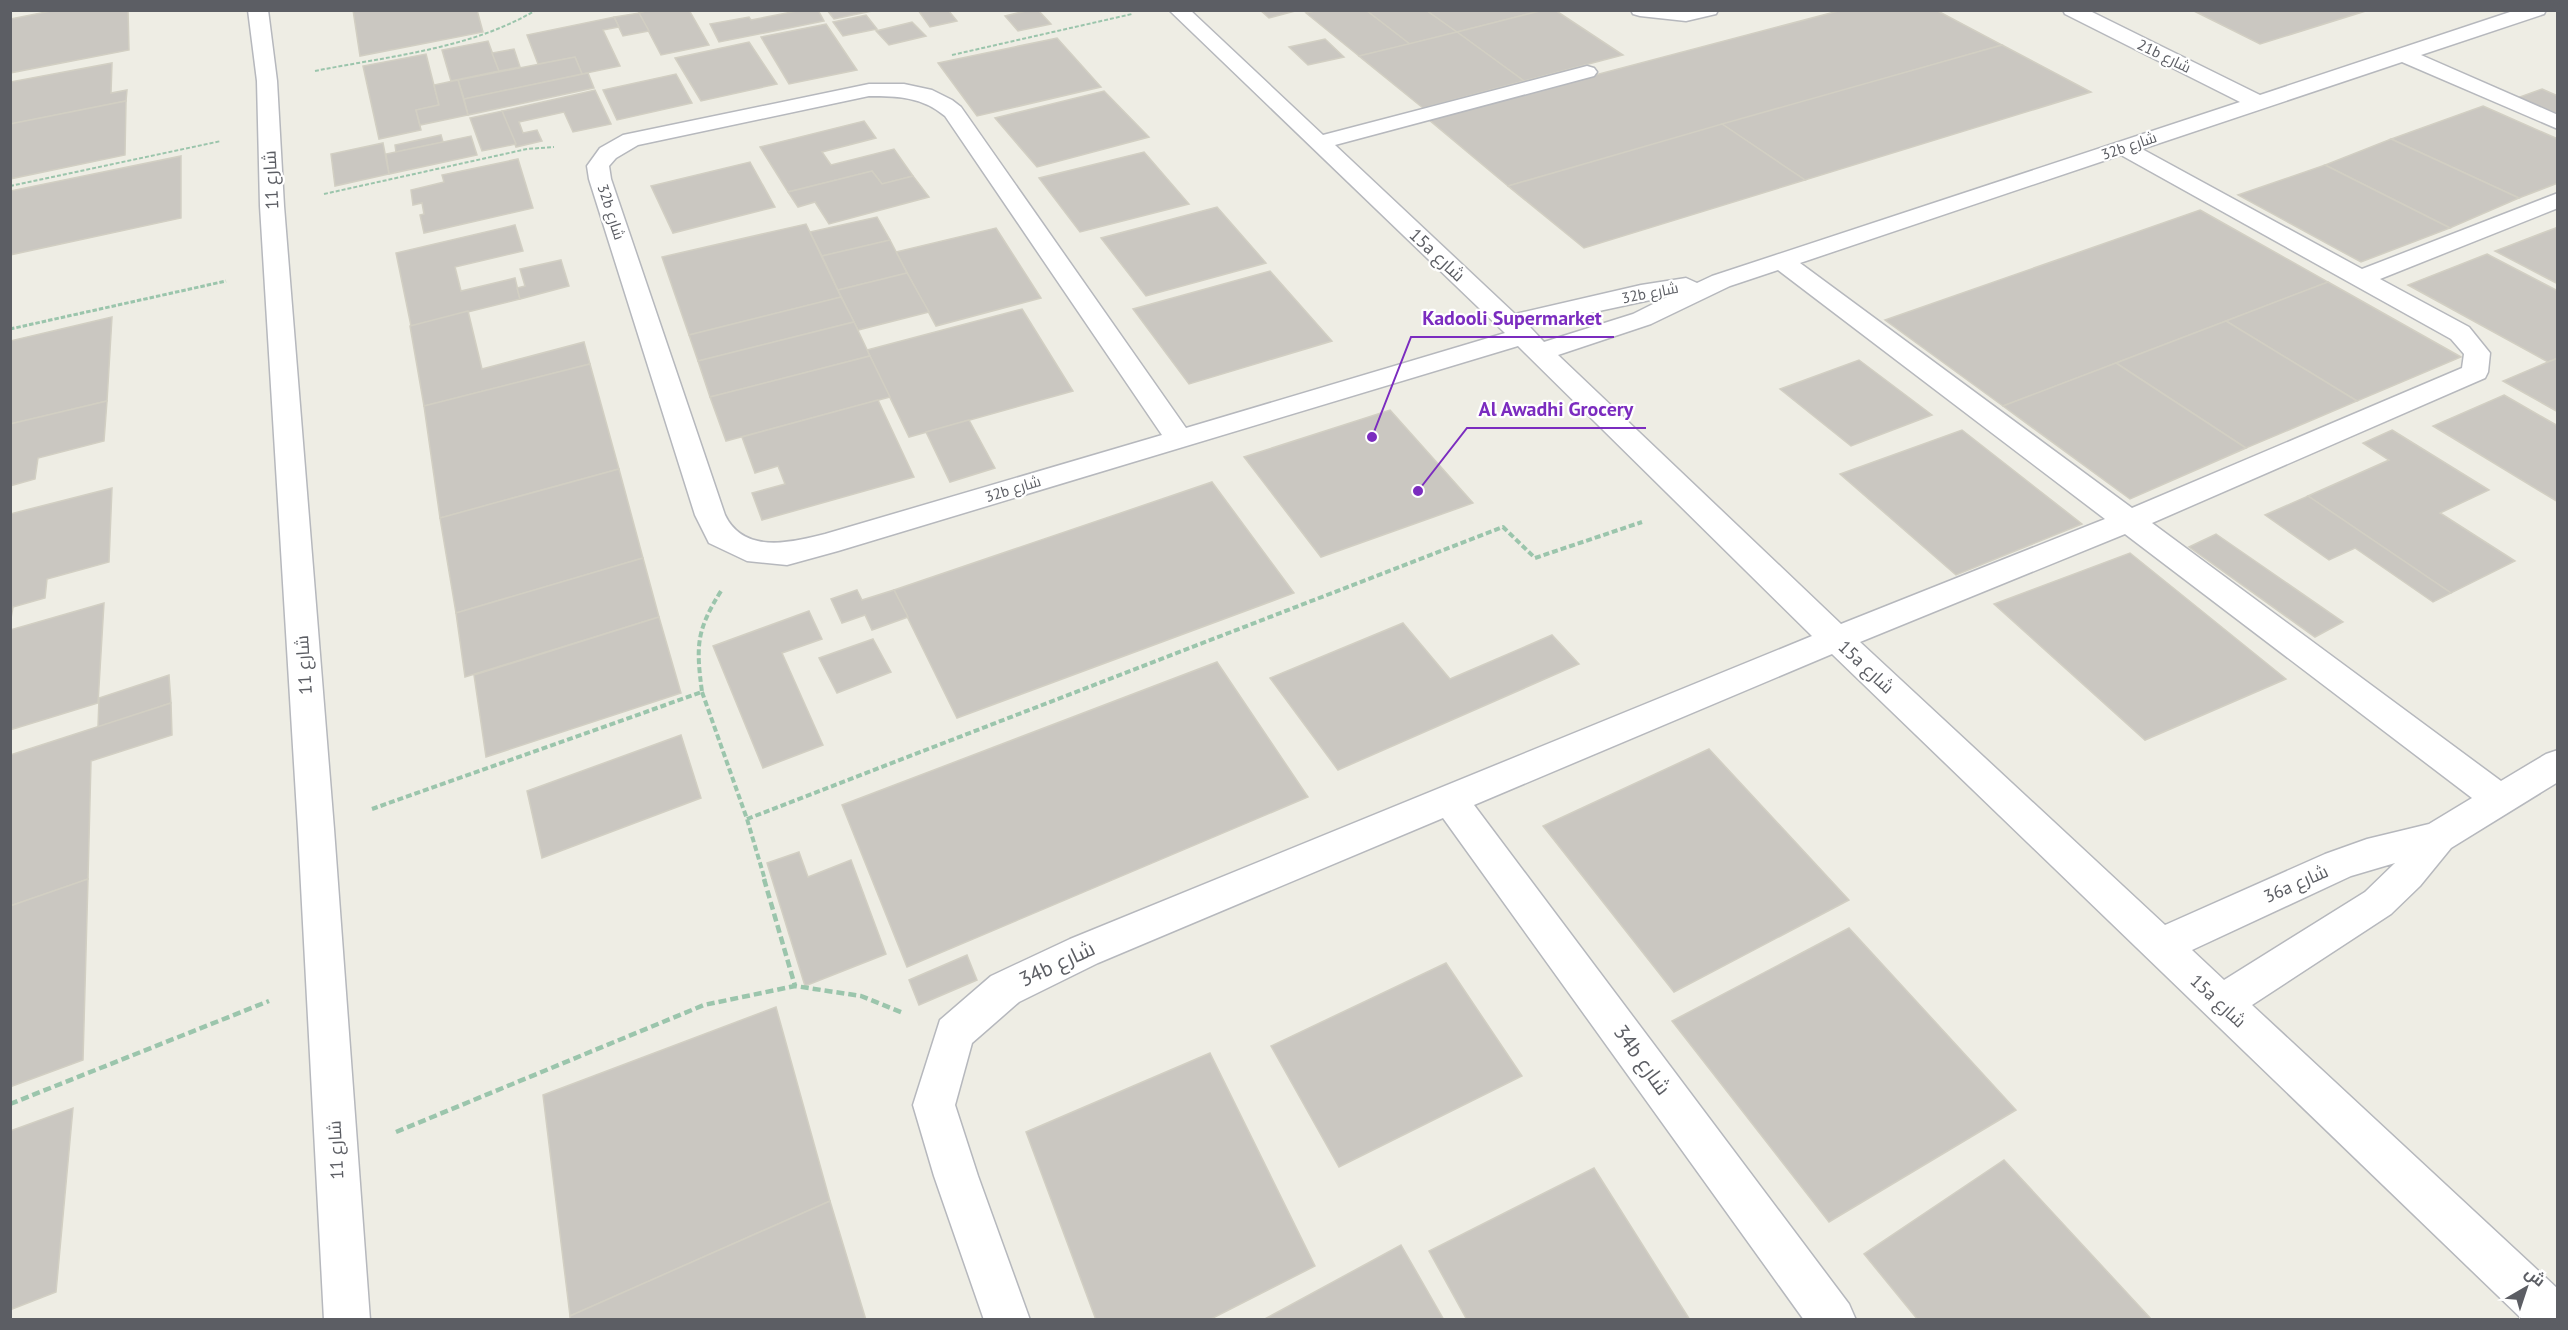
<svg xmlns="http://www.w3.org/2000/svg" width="2568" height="1330" font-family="'PT Sans',Cairo,sans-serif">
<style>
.building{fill:#cac7c1;stroke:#d2cfc3;stroke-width:1.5}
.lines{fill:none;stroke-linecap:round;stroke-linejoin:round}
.minor-casing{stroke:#b6b8bd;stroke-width:3}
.path-far3{stroke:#9bc5ac;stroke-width:2;stroke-dasharray:4 2;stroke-linecap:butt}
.path-far2{stroke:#9bc5ac;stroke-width:3;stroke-dasharray:4.5 2;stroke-linecap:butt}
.path-far1{stroke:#9bc5ac;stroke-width:4;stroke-dasharray:6 3;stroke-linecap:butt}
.path{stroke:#9bc5ac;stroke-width:4.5;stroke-dasharray:8 4;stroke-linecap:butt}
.minor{fill:#fff;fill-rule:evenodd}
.labels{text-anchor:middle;stroke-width:4.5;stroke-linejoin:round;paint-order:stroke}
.far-street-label{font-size:15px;fill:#5c5e64;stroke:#fff}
.street-label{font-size:18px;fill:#5c5e64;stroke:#fff}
.near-street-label{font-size:21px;fill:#5c5e64;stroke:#fff}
.leader{fill:none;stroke:#7b2cbf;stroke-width:2}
.callout-dot{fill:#7b2cbf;stroke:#fff;stroke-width:2}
.callout-label{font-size:20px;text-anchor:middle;font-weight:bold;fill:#7b2cbf;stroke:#fff;stroke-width:4.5;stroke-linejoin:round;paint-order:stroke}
</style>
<rect width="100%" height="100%" fill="#eeede4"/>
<g class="building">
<path d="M56 10H128L129 50 10 73V19Z"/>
<path d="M353 10H477L483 32 360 56Z"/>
<path d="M649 10H689L709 45 661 55 639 13Z"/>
<path d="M802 10H818L824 21 719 42 710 24 749 17 751 20Z"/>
<path d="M827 10H877L834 19Z"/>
<path d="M918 10H948L957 21 930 27Z"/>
<path d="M1030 10H1038L1051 24 1018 31 1005 16Z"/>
<path d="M1260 10H1299L1269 18Z"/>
<path d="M1319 10H1366L1410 44 1359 56 1306 13Z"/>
<path d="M1366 10H1426L1457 32 1410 44Z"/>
<path d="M1426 10H1544L1457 32Z"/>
<path d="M1544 10H1555L1623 55 1524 81 1457 32Z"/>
<path d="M1842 10H1936L2002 45 1508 186 1428 119Z"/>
<path d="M2192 10H2369L2260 44Z"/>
<path d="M639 13 649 31 623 36 614 17Z"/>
<path d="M866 15 877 29 843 36 833 22Z"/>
<path d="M614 17 619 27 603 30 620 66 582 74 575 57 538 64 527 35Z"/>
<path d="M912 22 926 36 889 45 876 31Z"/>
<path d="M826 24 857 70 789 84 761 37Z"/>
<path d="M1457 32 1524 81 1423 108 1359 56Z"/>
<path d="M1057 38 1101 87 977 116 938 63Z"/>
<path d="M1325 39 1344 57 1308 65 1289 47Z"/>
<path d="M488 41 499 71 451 81 442 50Z"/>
<path d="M749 42 777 84 701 101 675 58Z"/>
<path d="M2002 45 2091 92 1805 180 1722 124Z"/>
<path d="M514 49 520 67 499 71 492 53Z"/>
<path d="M426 54 439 105 416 110 421 130 379 139 363 66Z"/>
<path d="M575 57 582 74 464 99 458 80Z"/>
<path d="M112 63 111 93 127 90 126 101 10 124V82Z"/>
<path d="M588 73 594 88 468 115 464 99Z"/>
<path d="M676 74 692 103 617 120 603 90Z"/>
<path d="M458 80 468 115 420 125 416 110 439 105 434 85Z"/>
<path d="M2542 89 2558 96V115L2517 98Z"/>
<path d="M595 90 611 124 573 132 564 112 519 122 523 133 537 130 542 141 516 147 502 111Z"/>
<path d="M1104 91 1149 137 1037 167 995 118Z"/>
<path d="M126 101 125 155 10 179V124Z"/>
<path d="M2483 106 2558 139V183L2519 198 2391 139Z"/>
<path d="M502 111 516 144 482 151 470 118Z"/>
<path d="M864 121 876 138 822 152 831 165 894 149 913 176 882 184 872 171 788 192 760 147Z"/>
<path d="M1722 124 1805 180 1584 248 1508 186Z"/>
<path d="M441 135 443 142 396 152 395 145Z"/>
<path d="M471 136 477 155 389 174 386 154Z"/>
<path d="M2391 139 2519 198 2450 228 2325 165Z"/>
<path d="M383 143 389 174 335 186 331 154Z"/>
<path d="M1144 152 1189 204 1080 232 1039 178Z"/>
<path d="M181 156V218L10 255V191Z"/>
<path d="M518 159 533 208 424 233 420 215 424 214 422 203 413 205 411 190 444 182 442 175Z"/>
<path d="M750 162 775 207 673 233 651 186Z"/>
<path d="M2325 165 2450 228 2361 262 2238 195Z"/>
<path d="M872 171 882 184 913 176 929 197 829 224 815 202 798 207 788 192Z"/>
<path d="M1217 207 1266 263 1146 296 1101 238Z"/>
<path d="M2200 210 2328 282 2003 406 1885 320Z"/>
<path d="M877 217 890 240 822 256 810 232Z"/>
<path d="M806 224 841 297 689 335 662 257Z"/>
<path d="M515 225 523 251 455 267 461 291 515 278 520 299 411 326 396 253Z"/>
<path d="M2558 227V284L2495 251Z"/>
<path d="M996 228 1041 298 936 326 896 252Z"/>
<path d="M890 240 907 273 838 290 822 256Z"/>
<path d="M2487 254 2558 291V358L2548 362 2408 285Z"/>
<path d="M561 260 569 286 520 299 517 288 525 286 520 269Z"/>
<path d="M1270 271 1332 341 1189 384 1133 309Z"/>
<path d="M907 273 929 312 858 330 838 290Z"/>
<path d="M2328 282 2461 357 2357 401 2226 321Z"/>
<path d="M841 297 854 322 698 361 689 335Z"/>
<path d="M1022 309 1073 391 909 437 867 350Z"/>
<path d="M468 311 482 369 584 342 590 364 424 406 410 326Z"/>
<path d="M112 317 107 401 10 424V341Z"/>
<path d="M2226 321 2357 401 2246 448 2116 363Z"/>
<path d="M854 322 870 356 710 397 698 361Z"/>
<path d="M870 356 890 397 726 441 710 397Z"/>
<path d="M2558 358V412L2503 381 2548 362Z"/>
<path d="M1859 360 1932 415 1851 446 1780 389Z"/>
<path d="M2116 363 2246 448 2130 499 2003 406Z"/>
<path d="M590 364 619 469 440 518 424 406Z"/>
<path d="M2504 395 2558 426V502L2433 426Z"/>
<path d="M878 400 914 477 762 520 752 493 785 484 778 466 755 473 742 437Z"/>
<path d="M107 401 104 441 38 458 35 479 10 486V424Z"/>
<path d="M1390 410 1473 503 1321 557 1244 457Z"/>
<path d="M969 420 995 468 950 482 926 432Z"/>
<path d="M1962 430 2082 524 1956 575 1840 474Z"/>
<path d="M2392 430 2489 490 2440 513 2515 561 2451 593 2308 496 2389 460 2363 443Z"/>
<path d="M619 469 643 558 456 613 440 518Z"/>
<path d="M1212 482 1294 593 957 718 894 590Z"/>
<path d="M112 488 109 562 47 579 45 598 13 607 10 624V514Z"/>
<path d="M2308 496 2451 593 2433 602 2355 548 2329 560 2265 515Z"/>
<path d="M2216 534 2343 622 2315 637 2189 547Z"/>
<path d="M2130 553 2286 679 2145 740 1994 604Z"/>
<path d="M643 558 659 617 465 677 456 613Z"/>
<path d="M857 590 862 600 894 590 908 617 872 630 865 615 842 623 831 599Z"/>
<path d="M104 603 98 703 10 730V630Z"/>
<path d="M809 611 822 639 782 653 823 745 763 768 713 646Z"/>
<path d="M659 617 681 693 486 757 474 675Z"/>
<path d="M1403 623 1450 679 1552 635 1579 664 1338 770 1270 678Z"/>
<path d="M873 639 891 672 837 693 819 658Z"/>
<path d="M1217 662 1308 797 907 967 842 805Z"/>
<path d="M169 675 171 703 98 727 99 698Z"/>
<path d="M171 703 172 735 91 761 88 879 10 906V755Z"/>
<path d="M681 735 701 798 542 858 527 791Z"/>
<path d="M1709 749 1849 900 1674 992 1543 826Z"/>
<path d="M799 852 808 877 851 860 886 954 805 986 767 863Z"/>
<path d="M88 879 83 1060 10 1087V906Z"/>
<path d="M1849 928 2016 1110 1829 1222 1672 1021Z"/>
<path d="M967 955 977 980 919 1005 909 980Z"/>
<path d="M1446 963 1522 1076 1339 1167 1271 1046Z"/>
<path d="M776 1007 830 1201 570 1316 543 1095Z"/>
<path d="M1210 1053 1315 1266 1209 1320H1096L1026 1132Z"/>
<path d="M73 1108 56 1292 10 1310V1131Z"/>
<path d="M2004 1160 2152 1320H1918L1864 1254Z"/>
<path d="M1594 1168 1690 1320H1467L1429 1251Z"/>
<path d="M830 1201 866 1320H570V1316Z"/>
<path d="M1401 1245 1444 1320H1263Z"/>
</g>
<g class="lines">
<defs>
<g id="minor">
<path d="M248 10H268L277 81 284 206 334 829 370 1320H324L298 829 260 206 257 81Z"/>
<path d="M1169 10H1190L1323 135 1587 66 1594 68 1597 72 1594 76 1335 145 1515 314 1641 285 1686 278 1697 283 1712 276 2240 102 2065 14 2063 10H2088L2260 95 2516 10H2546L2544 14 2421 55 2558 115V129L2402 62 2142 149 2362 269 2558 193V208L2380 279 2469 327 2490 353 2488 372 2485 378 2152 523 2501 781 2546 754 2558 750V782L2451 848 2420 886 2391 914 2252 1005 2558 1289V1320H2523L1832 654 1474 805 1849 1304 1856 1320H1804L1443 818 1098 963 1019 1002 972 1043 955 1105 978 1176 1030 1320H984L934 1176 913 1105 940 1020 991 976 1070 939 1812 636 1518 346 838 551 787 565 747 561 709 543 695 515 589 179 587 166 600 148 623 135 869 84H904L932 90 952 100 961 107 1186 428 1505 333ZM869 96C898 96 922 97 945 116L1162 435 825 534C790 543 744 554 725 515L611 179 609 166 616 158 638 145ZM2121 155 2451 339 2464 354 2462 368 2132 508 1800 263ZM1778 270 2105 519 1841 624 1558 355 1651 324 1730 286ZM1669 296 1633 314 1544 342 1529 326ZM2125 534 2472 798 2429 824 2367 839 2325 854 2165 925 1860 642ZM2395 863 2365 892 2224 980 2192 950 2351 876Z"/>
<path d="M1631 10H1718L1716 14 1686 21 1640 16 1633 14Z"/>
</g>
</defs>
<use href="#minor" class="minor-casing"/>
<g class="path-far3">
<path d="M952 55 1132 14"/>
<path d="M315 71C389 56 471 49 536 10"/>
<path d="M10 186 221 141"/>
<path d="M324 194 527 149 554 147"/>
</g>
<path class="path-far2" d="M10 329 226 281"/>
<g class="path-far1">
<path d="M702 692 747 819 765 880"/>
<path d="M372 809 702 692C696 646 696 631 721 591"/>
<path d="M747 819 1503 527 1535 558 1642 522"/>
</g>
<g class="path">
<path d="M764 879 795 986"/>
<path d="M10 1104 269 1001"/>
<path d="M396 1132 704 1005 795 986 861 996 903 1013"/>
</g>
<use href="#minor" class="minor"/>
</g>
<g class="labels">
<g class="far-street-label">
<text transform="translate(2164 56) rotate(26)" y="5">21b شارع</text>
<text transform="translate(2129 146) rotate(-19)" y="5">32b شارع</text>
<text transform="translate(611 212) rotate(72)" y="5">32b شارع</text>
<text transform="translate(1650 293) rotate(-11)" y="5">32b شارع</text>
<text transform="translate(1013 489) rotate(-17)" y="5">32b شارع</text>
</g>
<g class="street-label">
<text transform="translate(271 180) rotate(-93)" y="6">شارع 11</text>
<text transform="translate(1437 255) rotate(43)" y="6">15a شارع</text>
<text transform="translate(304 665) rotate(-94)" y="6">شارع 11</text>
<text transform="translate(1866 667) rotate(43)" y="6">15a شارع</text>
<text transform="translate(2296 884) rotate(-24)" y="6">36a شارع</text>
<text transform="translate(2218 1001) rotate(43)" y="6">15a شارع</text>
<text transform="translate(336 1150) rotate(-93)" y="6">شارع 11</text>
</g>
<g class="near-street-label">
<text transform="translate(1057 964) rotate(-25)" y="7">34b شارع</text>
<text transform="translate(1642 1060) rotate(54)" y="7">34b شارع</text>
</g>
</g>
<path class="leader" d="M1372 437L1411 337H1614M1418 491L1467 428H1646"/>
<g class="callout-dot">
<circle cx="1372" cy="437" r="6"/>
<circle cx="1418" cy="491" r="6"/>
</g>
<g class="callout-label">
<text x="1512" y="325">Kadooli Supermarket</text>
<text x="1556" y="416">Al Awadhi Grocery</text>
</g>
<rect width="2568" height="1330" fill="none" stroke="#5c5e64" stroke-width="24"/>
<g transform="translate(2526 1288) rotate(39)" stroke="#ffffff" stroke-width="4.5" paint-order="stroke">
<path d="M0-4.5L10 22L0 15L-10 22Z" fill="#5c5e64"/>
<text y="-9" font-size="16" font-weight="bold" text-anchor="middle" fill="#5c5e64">ش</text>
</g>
</svg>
